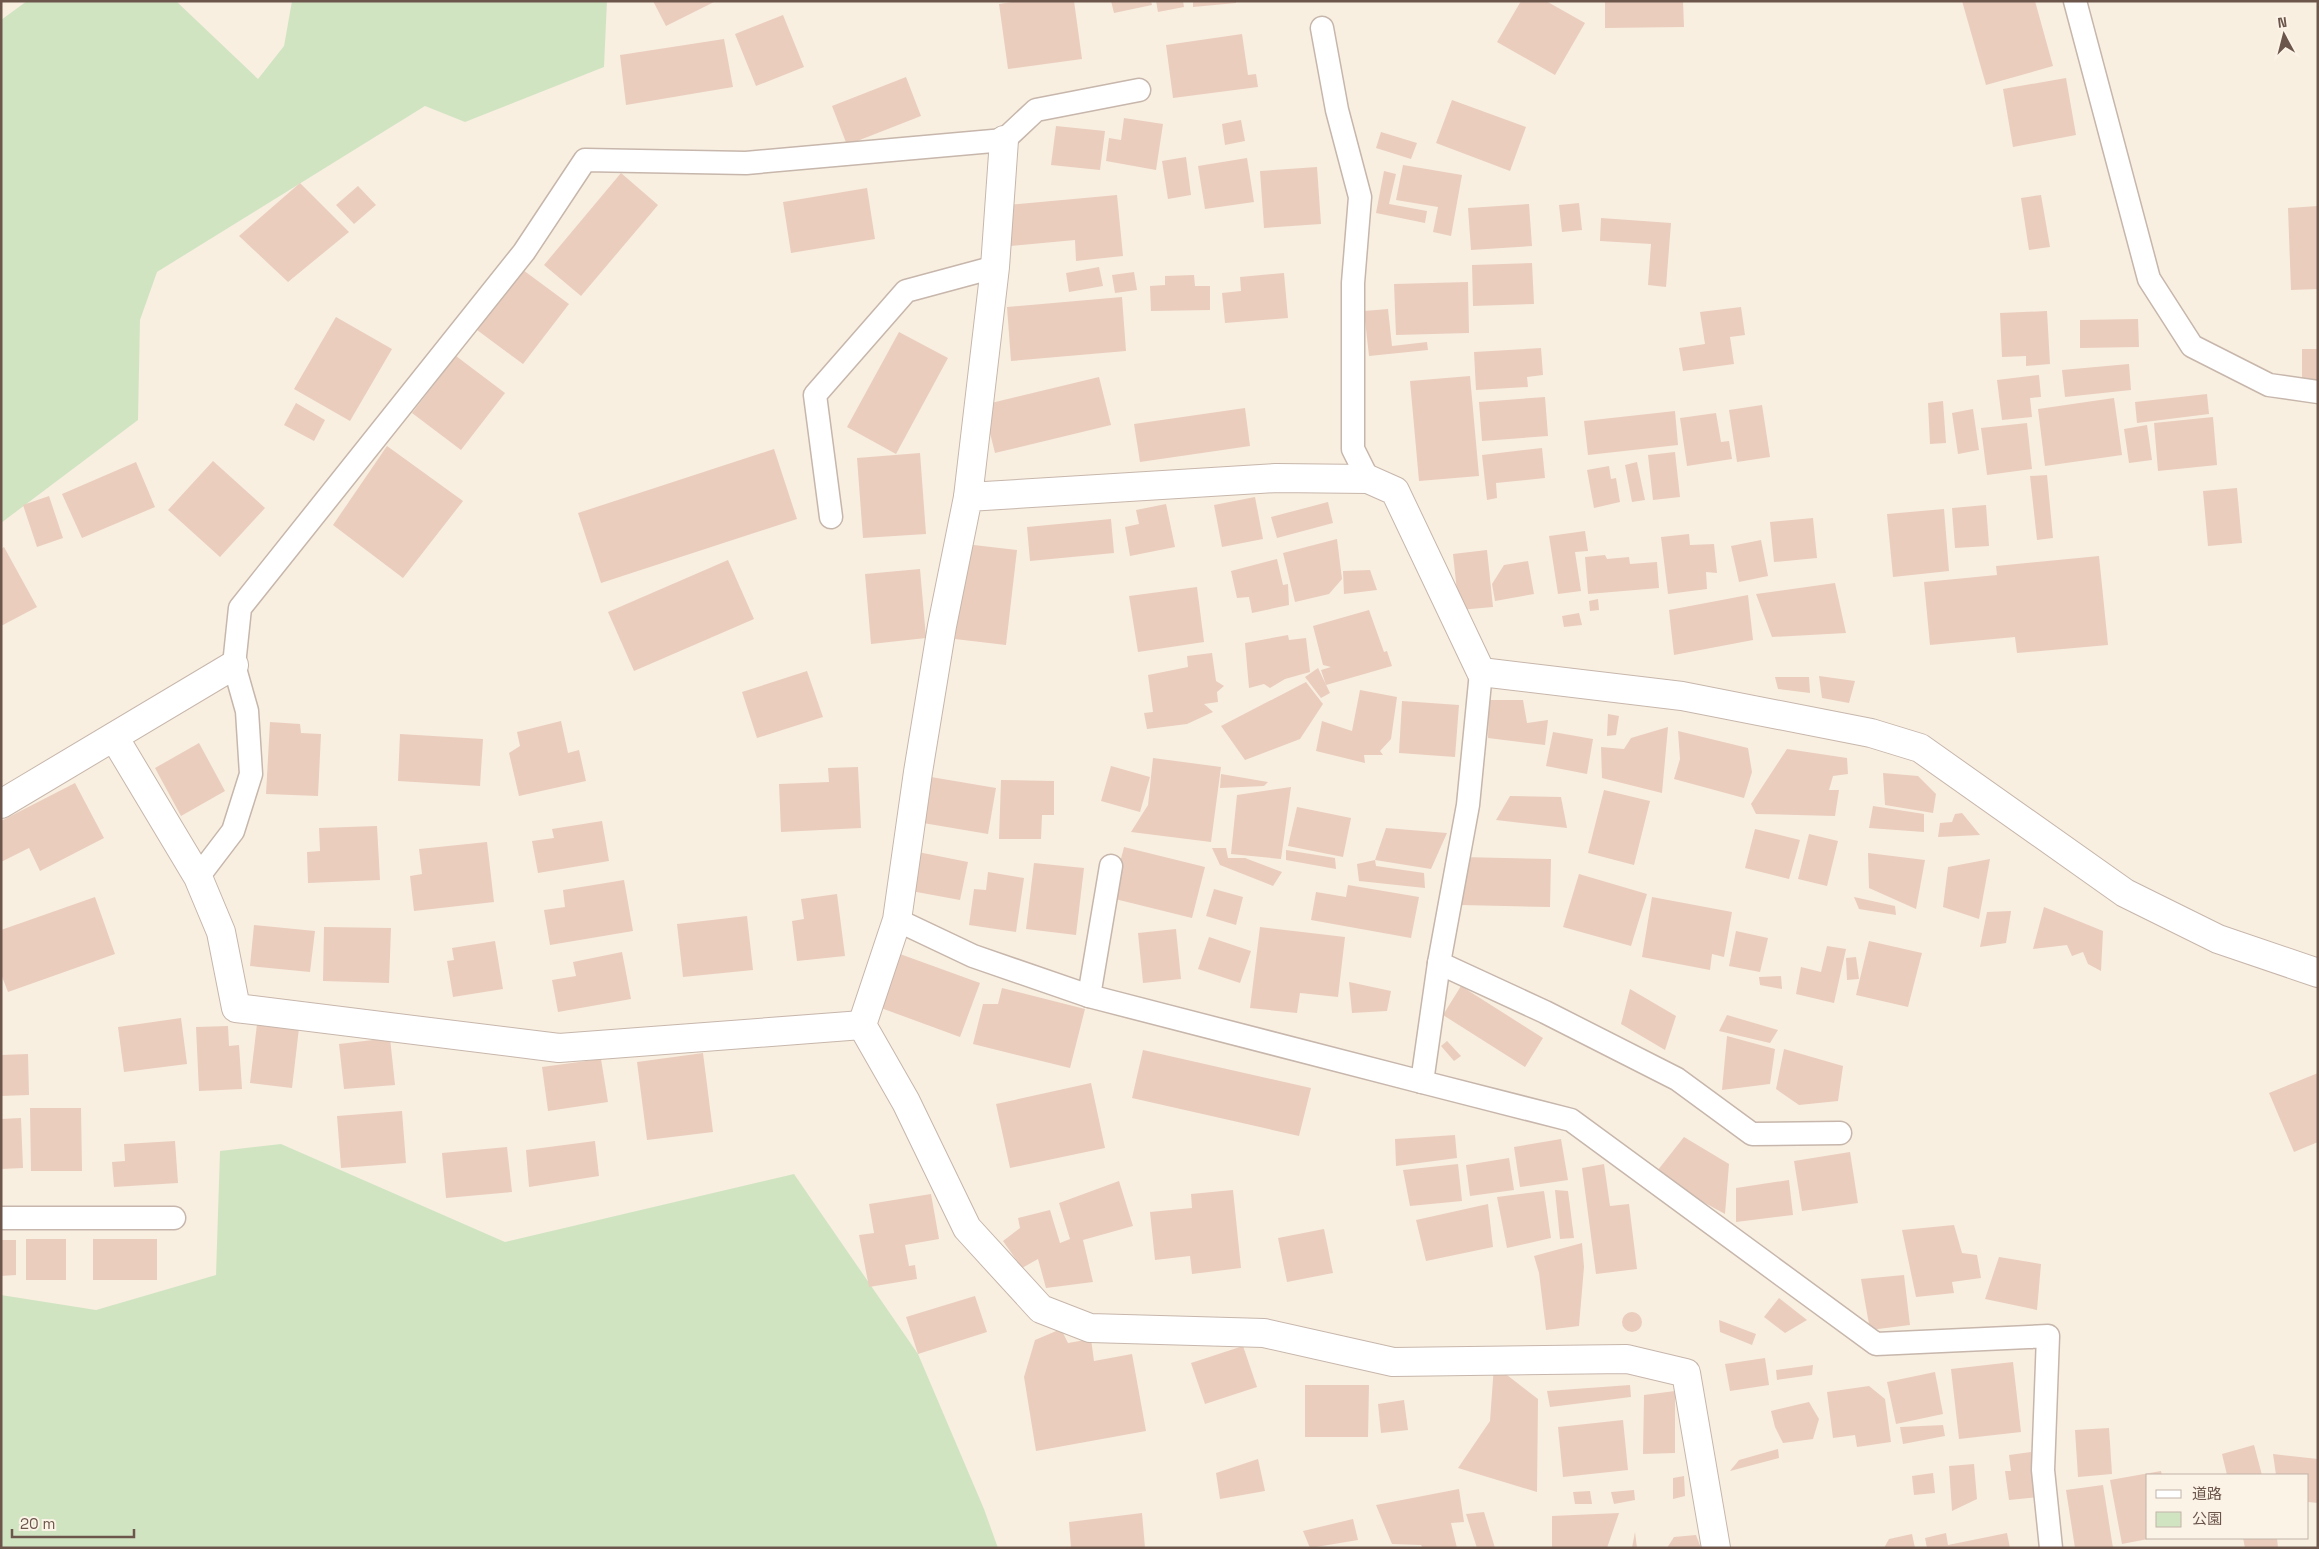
<svg xmlns="http://www.w3.org/2000/svg" width="2319" height="1549" font-family="'Space Grotesk','Noto Sans JP',sans-serif">
<style>
.green{fill:#d1e4c2}
.building{fill:#eacdbd}
.lines{fill:none;stroke-linecap:round;stroke-linejoin:round}
.service-casing{stroke:#c7b6ab;stroke-width:25}
.minor-casing{stroke:#c7b6ab;stroke-width:30}
.service{stroke:#fff;stroke-width:22}
.minor{stroke:#fff;stroke-width:28}
</style>
<rect width="100%" height="100%" fill="#f8efe1"/>
<g class="green">
<path d="M27 1H176L258 79 284 46 292 1H607L604 67 465 122 425 106 157 272 140 320 138 420 1 523V20Z"/>
<path d="M281 1144 505 1242 794 1174 918 1354 984 1509 998 1548H1V1295L96 1310 216 1275 220 1151Z"/>
</g>
<g class="building">
<path d="M653 1H716L666 26Z"/>
<path d="M1018 1H1074L1082 59 1008 69 999 4Z"/>
<path d="M1111 1H1151L1152 5 1114 13Z"/>
<path d="M1156 1H1183L1184 7 1158 12Z"/>
<path d="M1193 1H1236V3L1193 7Z"/>
<path d="M1521 1H1546L1585 23 1555 75 1497 42Z"/>
<path d="M1605 1H1683L1684 27 1605 28Z"/>
<path d="M1962 1H2035L2053 66 1986 85Z"/>
<path d="M783 15 804 67 756 86 735 34Z"/>
<path d="M1242 34 1248 75 1256 74 1258 87 1173 98 1166 45Z"/>
<path d="M724 39 733 87 626 105 620 55Z"/>
<path d="M906 77 921 116 847 145 832 106Z"/>
<path d="M2066 78 2076 135 2013 147 2003 89Z"/>
<path d="M1452 100 1526 127 1510 171 1436 143Z"/>
<path d="M1124 118 1163 124 1156 170 1106 161 1109 138 1121 140Z"/>
<path d="M1241 120 1245 141 1225 145 1222 124Z"/>
<path d="M1056 126 1105 131 1100 170 1051 165Z"/>
<path d="M1381 132 1417 143 1411 159 1376 148Z"/>
<path d="M1186 157 1191 195 1168 199 1162 161Z"/>
<path d="M1247 158 1254 202 1205 209 1198 166Z"/>
<path d="M1403 165 1462 175 1451 236 1433 232 1438 207 1396 200Z"/>
<path d="M1317 167 1321 224 1264 228 1260 171Z"/>
<path d="M1384 171 1396 174 1389 204 1427 211 1425 223 1376 213Z"/>
<path d="M621 173 658 205 581 296 544 265Z"/>
<path d="M300 183 349 232 288 282 239 236Z"/>
<path d="M358 186 376 205 354 224 336 205Z"/>
<path d="M867 188 875 239 791 253 783 202Z"/>
<path d="M1117 195 1123 256 1076 261 1075 240 1011 246 1008 205Z"/>
<path d="M2041 195 2050 247 2029 250 2021 198Z"/>
<path d="M1579 203 1582 230 1562 232 1559 205Z"/>
<path d="M1529 204 1532 246 1471 250 1468 208Z"/>
<path d="M2318 206V289L2291 290 2288 208Z"/>
<path d="M1601 218 1671 223 1666 287 1648 285 1651 244 1600 241Z"/>
<path d="M1532 263 1534 304 1473 306 1472 265Z"/>
<path d="M519 267 569 304 523 364 473 327Z"/>
<path d="M1099 267 1103 286 1069 292 1066 273Z"/>
<path d="M1134 272 1137 290 1115 293 1112 275Z"/>
<path d="M1284 273 1288 318 1225 323 1222 293 1241 291 1240 277Z"/>
<path d="M1194 275 1195 286H1210V310L1151 311 1150 286 1165 285V276Z"/>
<path d="M1468 282 1469 333 1396 335 1394 284Z"/>
<path d="M1122 297 1126 351 1011 361 1007 307Z"/>
<path d="M1741 307 1745 335 1730 337 1734 364 1683 371 1679 348 1705 344 1700 312Z"/>
<path d="M1388 309 1392 346 1427 342 1428 350 1369 356 1364 311Z"/>
<path d="M2047 311 2050 364 2026 366V356L2002 357 2000 313Z"/>
<path d="M336 317 392 349 350 421 294 389Z"/>
<path d="M2138 319 2139 347 2080 348V320Z"/>
<path d="M899 332 948 358 896 454 847 427Z"/>
<path d="M1541 348 1543 375 1527 377 1528 387 1476 390 1474 352Z"/>
<rect x="2302" y="349" width="16" height="34"/>
<path d="M456 356 505 393 461 450 412 413Z"/>
<path d="M2129 364 2131 390 2065 397 2062 370Z"/>
<path d="M2039 375 2041 397 2030 398 2032 417 2002 420 1997 380Z"/>
<path d="M1470 376 1479 476 1419 481 1410 381Z"/>
<path d="M1099 377 1111 425 995 453 983 405Z"/>
<path d="M2207 394 2209 414 2137 423 2135 402Z"/>
<path d="M1545 397 1548 436 1482 441 1479 402Z"/>
<path d="M2114 398 2122 455 2045 466 2038 409Z"/>
<path d="M1943 401 1946 443 1930 444 1928 403Z"/>
<path d="M296 403 325 420 314 441 284 425Z"/>
<path d="M1762 405 1770 457 1737 462 1729 410Z"/>
<path d="M1245 408 1250 446 1140 462 1134 424Z"/>
<path d="M1973 409 1979 450 1958 454 1952 413Z"/>
<path d="M1675 411 1678 445 1588 455 1584 421Z"/>
<path d="M1716 413 1721 442 1729 441 1732 459 1687 466 1680 418Z"/>
<path d="M2213 417 2217 465 2158 471 2154 423Z"/>
<path d="M2027 423 2032 469 1987 475 1981 428Z"/>
<path d="M2147 425 2152 460 2129 463 2124 429Z"/>
<path d="M387 446 463 501 403 578 333 525Z"/>
<path d="M1542 448 1545 478 1496 483 1497 498 1487 500 1482 455Z"/>
<path d="M774 449 797 519 601 583 578 513Z"/>
<path d="M1675 452 1680 497 1653 500 1648 455Z"/>
<path d="M920 453 926 534 863 538 857 458Z"/>
<path d="M213 461 265 508 220 557 168 510Z"/>
<path d="M136 462 155 507 82 538 62 494Z"/>
<path d="M1637 462 1645 500 1632 502 1625 465Z"/>
<path d="M1609 466 1611 479 1616 478 1620 502 1594 508 1587 470Z"/>
<path d="M2047 475 2053 538 2037 540 2030 476Z"/>
<path d="M2237 488 2242 543 2208 546 2203 491Z"/>
<path d="M49 496 63 538 37 547 23 505Z"/>
<path d="M1255 497 1263 539 1222 547 1214 505Z"/>
<path d="M1328 502 1333 523 1277 538 1271 517Z"/>
<path d="M1166 504 1175 547 1130 556 1125 527 1139 524 1136 510Z"/>
<path d="M1986 505 1989 546 1955 548 1952 508Z"/>
<path d="M1944 509 1949 571 1893 577 1887 514Z"/>
<path d="M1813 518 1817 558 1774 562 1770 522Z"/>
<path d="M1111 519 1114 553 1030 561 1027 527Z"/>
<path d="M1585 531 1588 551 1575 552 1581 591 1558 594 1549 536Z"/>
<path d="M1689 534 1690 545 1714 544 1717 573 1706 572 1707 589 1668 594 1661 537Z"/>
<path d="M1337 539 1342 579 1329 594 1295 602 1283 553Z"/>
<path d="M1761 540 1768 576 1739 582 1731 546Z"/>
<path d="M965 544 1017 550 1006 645 955 639Z"/>
<path d="M4 547 37 607 1 626V549Z"/>
<path d="M1487 550 1493 607 1459 610 1453 554Z"/>
<path d="M1605 555 1607 559 1629 557 1630 564 1657 562 1659 588 1588 594 1585 557Z"/>
<path d="M2099 556 2108 645 2017 653 2015 637 1930 645 1924 582 1997 575 1996 566Z"/>
<path d="M1277 559 1283 585 1288 584 1289 605 1252 613 1249 597 1237 598 1231 571Z"/>
<path d="M728 560 754 619 634 671 608 612Z"/>
<path d="M1528 561 1534 594 1495 601 1492 584 1504 565Z"/>
<path d="M920 569 926 638 871 644 865 574Z"/>
<path d="M1370 570 1377 590 1344 594 1343 571Z"/>
<path d="M1835 583 1846 633 1772 637 1756 594Z"/>
<path d="M1197 587 1204 642 1138 652 1129 596Z"/>
<path d="M1748 595 1753 640 1674 655 1669 610Z"/>
<path d="M1598 599 1599 610 1590 611 1589 601Z"/>
<path d="M1369 610 1384 652 1387 651 1392 666 1326 685 1321 670 1331 667 1323 665 1313 626Z"/>
<path d="M1579 613 1582 625 1564 627 1562 616Z"/>
<path d="M1288 635 1289 640 1306 638 1310 672 1285 679 1270 688 1264 684 1249 688 1245 643Z"/>
<path d="M1212 653 1216 681 1224 686 1217 692 1218 702 1204 704 1213 712 1187 724 1147 729 1144 713 1153 712 1148 675 1188 667 1187 656Z"/>
<path d="M1318 668 1330 693 1321 698 1305 677Z"/>
<path d="M807 671 823 717 757 738 742 692Z"/>
<path d="M1819 676 1855 681 1849 703 1822 698Z"/>
<path d="M1775 677H1809L1810 693 1778 689Z"/>
<path d="M1306 682 1323 704 1300 739 1245 760 1221 726Z"/>
<path d="M1360 690 1397 697 1391 739 1380 751 1383 755H1364L1365 763 1316 751 1322 721 1352 731Z"/>
<path d="M1489 700H1523L1527 723 1548 720 1545 745 1488 738Z"/>
<path d="M1402 701 1459 705 1455 757 1399 753Z"/>
<path d="M1608 714 1619 716 1616 735 1607 736Z"/>
<path d="M561 721 568 753 579 750 586 781 519 796 509 753 520 746 517 732Z"/>
<path d="M270 722 300 724 301 733 321 734 318 796 266 794Z"/>
<path d="M1668 727 1662 793 1602 778 1601 747 1624 749 1631 738Z"/>
<path d="M1678 731 1748 748 1752 772 1744 798 1674 779 1680 759Z"/>
<path d="M1553 732 1593 739 1587 774 1546 766Z"/>
<path d="M400 734 483 739 480 786 398 781Z"/>
<path d="M199 743 225 791 181 816 155 768Z"/>
<path d="M1787 749 1847 758 1848 774 1833 776 1829 790H1839L1835 816 1756 814 1751 804Z"/>
<path d="M1153 758 1221 767 1211 842 1131 832 1148 805Z"/>
<path d="M1111 766 1150 777 1140 812 1101 801Z"/>
<path d="M858 767 861 828 781 832 779 784 829 782 828 768Z"/>
<path d="M1883 773 1918 776 1936 794 1933 813 1885 805Z"/>
<path d="M1221 774 1268 782 1264 786 1220 788Z"/>
<path d="M931 777 996 788 988 834 923 823Z"/>
<path d="M1001 780 1054 781V815H1042L1041 839H999Z"/>
<path d="M75 783 104 838 40 871 29 848 1 862V821Z"/>
<path d="M1291 787 1281 859 1231 854 1237 795Z"/>
<path d="M1604 790 1650 801 1634 865 1588 853Z"/>
<path d="M1510 796 1561 797 1567 828 1496 820Z"/>
<path d="M1873 806 1924 814V832L1869 828Z"/>
<path d="M1297 807 1351 818 1343 857 1288 846Z"/>
<path d="M1962 813 1980 835 1938 837 1940 823 1952 822 1955 814Z"/>
<path d="M602 821 609 861 538 873 532 841 554 838 552 829Z"/>
<path d="M377 826 380 880 308 883 307 852 320 851 319 828Z"/>
<path d="M1386 828 1447 833 1431 869 1375 860 1376 866 1424 873 1425 888 1359 881 1357 864 1375 860Z"/>
<path d="M1755 829 1800 840 1789 879 1745 868Z"/>
<path d="M1809 834 1838 841 1827 886 1798 879Z"/>
<path d="M487 842 494 902 414 911 410 876 422 874 419 849Z"/>
<path d="M1124 847 1205 867 1192 918 1111 898Z"/>
<path d="M1212 848H1226L1228 858H1245L1282 872 1273 886 1220 865Z"/>
<path d="M1286 850 1335 858 1336 869 1286 860Z"/>
<path d="M918 852 968 862 960 900 911 891Z"/>
<path d="M1868 853 1925 860 1916 909 1869 888Z"/>
<path d="M1462 857 1551 859 1550 907 1461 905Z"/>
<path d="M1990 859 1979 919 1943 907 1948 867Z"/>
<path d="M1034 863 1084 868 1076 935 1026 929Z"/>
<path d="M988 872 1024 878 1016 932 969 925 974 889 986 890Z"/>
<path d="M1579 874 1647 894 1631 946 1563 927Z"/>
<path d="M624 880 633 931 550 945 544 910 565 907 563 890Z"/>
<path d="M1348 885 1419 897 1411 938 1311 920 1316 892 1346 897Z"/>
<path d="M1214 889 1243 897 1236 925 1206 916Z"/>
<path d="M837 894 845 956 797 961 792 921 804 919 801 899Z"/>
<path d="M95 897 115 954 8 992 1 974V930Z"/>
<path d="M1652 897 1732 912 1724 957 1712 954 1710 970 1642 957Z"/>
<path d="M1854 897 1895 906 1896 915 1859 909Z"/>
<path d="M2044 907 2103 931 2101 971 2088 964 2083 952 2072 956 2067 945 2033 949Z"/>
<path d="M2011 911 2006 943 1980 947 1987 912Z"/>
<path d="M747 916 753 970 683 977 677 924Z"/>
<path d="M254 925 315 931 310 972 250 966Z"/>
<path d="M324 927 391 928 389 983 323 981Z"/>
<path d="M1260 927 1345 937 1338 997 1300 993 1297 1013 1250 1008Z"/>
<path d="M1176 929 1181 979 1143 983 1138 933Z"/>
<path d="M1736 931 1768 938 1760 972 1729 966Z"/>
<path d="M1209 937 1251 951 1240 983 1198 969Z"/>
<path d="M495 941 503 989 453 997 447 961 454 960 452 948Z"/>
<path d="M1869 941 1922 953 1908 1007 1856 995Z"/>
<path d="M1827 946 1846 949 1834 1003 1796 994 1801 967 1821 972Z"/>
<path d="M622 952 631 999 558 1012 552 980 576 976 573 962Z"/>
<path d="M900 954 980 983 960 1037 881 1008Z"/>
<path d="M1856 957 1859 979 1847 980 1846 958Z"/>
<path d="M1781 976 1782 989 1760 985 1759 977Z"/>
<path d="M1349 982 1391 991 1387 1011 1352 1013Z"/>
<path d="M1461 986 1543 1038 1525 1067 1443 1015Z"/>
<path d="M1002 988 1085 1009 1070 1068 973 1044 983 1004H998Z"/>
<path d="M1630 989 1676 1016 1665 1050 1621 1024Z"/>
<path d="M1727 1015 1778 1030 1770 1043 1719 1031Z"/>
<path d="M181 1018 187 1064 124 1072 118 1027Z"/>
<path d="M257 1024 299 1028 292 1088 250 1083Z"/>
<path d="M228 1026 229 1046 239 1045 242 1089 199 1091 196 1027Z"/>
<path d="M1727 1036 1775 1049 1770 1084 1722 1090Z"/>
<path d="M390 1038 395 1085 344 1089 339 1044Z"/>
<path d="M1447 1041 1461 1056 1454 1061 1441 1046Z"/>
<path d="M1784 1049 1843 1066 1838 1101 1799 1105 1776 1089Z"/>
<path d="M1143 1050 1311 1088 1299 1136 1132 1098Z"/>
<path d="M703 1053 713 1132 647 1140 637 1062Z"/>
<path d="M28 1054 29 1095 1 1096V1055Z"/>
<path d="M601 1059 608 1102 548 1111 542 1067Z"/>
<path d="M2318 1073V1142L2294 1152 2269 1093Z"/>
<path d="M1091 1083 1105 1148 1010 1168 996 1104Z"/>
<path d="M30 1108H81L82 1171H31Z"/>
<path d="M402 1111 406 1163 341 1168 337 1116Z"/>
<path d="M21 1118 23 1168 1 1169V1119Z"/>
<path d="M1455 1135 1457 1158 1396 1166 1395 1139Z"/>
<path d="M1684 1137 1729 1164 1725 1214 1654 1175Z"/>
<path d="M1561 1139 1568 1180 1520 1187 1514 1147Z"/>
<path d="M175 1141 178 1183 114 1187 112 1162 125 1161 124 1144Z"/>
<path d="M595 1141 599 1176 529 1187 526 1150Z"/>
<path d="M507 1147 512 1192 446 1198 442 1153Z"/>
<path d="M1850 1152 1858 1203 1802 1211 1794 1161Z"/>
<path d="M1509 1158 1514 1190 1470 1196 1466 1165Z"/>
<path d="M1458 1164 1462 1201 1410 1206 1403 1170Z"/>
<path d="M1604 1164 1610 1206 1629 1204 1637 1269 1596 1274 1582 1168Z"/>
<path d="M1789 1180 1793 1215 1736 1222V1188Z"/>
<path d="M1119 1181 1133 1226 1083 1240 1093 1282 1046 1288 1038 1259 1022 1268 1003 1241 1020 1228 1018 1218 1050 1210 1060 1243 1070 1239 1059 1203Z"/>
<path d="M1233 1190 1241 1268 1192 1274 1190 1256 1155 1260 1150 1212 1192 1208 1191 1194Z"/>
<path d="M1555 1190 1568 1191 1574 1238 1560 1239Z"/>
<path d="M1544 1191 1551 1238 1507 1248 1497 1197Z"/>
<path d="M931 1194 939 1239 905 1245 909 1266 915 1265 917 1279 869 1287 859 1235 874 1233 869 1204Z"/>
<path d="M1488 1204 1493 1247 1426 1261 1416 1220Z"/>
<path d="M1954 1225 1962 1253 1977 1255 1981 1278 1952 1282 1954 1293 1916 1297 1902 1230Z"/>
<path d="M1324 1229 1333 1273 1287 1282 1278 1238Z"/>
<rect x="26" y="1239" width="40" height="41"/>
<rect x="93" y="1239" width="64" height="41"/>
<path d="M1 1240H16V1275L1 1276Z"/>
<path d="M1582 1243 1584 1267 1579 1326 1546 1330 1539 1273 1534 1256Z"/>
<path d="M1999 1257 2041 1264 2037 1310 1985 1299Z"/>
<path d="M1904 1275 1910 1325 1870 1330 1861 1279Z"/>
<path d="M975 1296 987 1332 918 1354 906 1317Z"/>
<path d="M1779 1298 1807 1320 1785 1333 1764 1317Z"/>
<circle cx="1632" cy="1322" r="10"/>
<path d="M1719 1320 1756 1334 1752 1345 1720 1332Z"/>
<path d="M1061 1329 1068 1343 1091 1339 1094 1361 1132 1354 1146 1431 1036 1451 1024 1377 1035 1340Z"/>
<path d="M1243 1346 1257 1387 1205 1404 1191 1363Z"/>
<path d="M1765 1358 1769 1385 1730 1391 1725 1364Z"/>
<path d="M2013 1362 2021 1432 1959 1439 1951 1369Z"/>
<path d="M1494 1365 1538 1399 1537 1492 1458 1468 1490 1421Z"/>
<path d="M1813 1365 1812 1375 1777 1380 1776 1370Z"/>
<path d="M1935 1372 1943 1414 1896 1424 1887 1382Z"/>
<path d="M1305 1385H1369L1368 1437H1305Z"/>
<path d="M1630 1385 1631 1397 1550 1407 1547 1391Z"/>
<path d="M1869 1386 1885 1399 1891 1442 1857 1447 1855 1435 1833 1438 1827 1392Z"/>
<path d="M1675 1391V1453L1643 1454 1644 1395Z"/>
<path d="M1404 1400 1408 1430 1381 1433 1378 1404Z"/>
<path d="M1809 1402 1819 1419 1813 1439 1783 1443 1775 1427 1771 1411Z"/>
<path d="M1623 1420 1628 1470 1563 1477 1558 1427Z"/>
<path d="M1943 1425 1945 1436 1903 1444 1900 1427Z"/>
<path d="M2109 1428 2112 1474 2078 1477 2075 1430Z"/>
<path d="M2254 1445 2262 1475H2227L2222 1454Z"/>
<path d="M1778 1449 1779 1458 1730 1471 1739 1460Z"/>
<path d="M2031 1452 2038 1497 2009 1500 2005 1471H2011L2009 1455Z"/>
<path d="M2273 1454 2318 1459V1503L2308 1502V1475H2276Z"/>
<path d="M1258 1459 1265 1491 1220 1499 1216 1473Z"/>
<path d="M1974 1464 1977 1499 1952 1511 1949 1466Z"/>
<path d="M2161 1471 2162 1475H2148V1539L2122 1544 2110 1480Z"/>
<path d="M1933 1473 1935 1493 1914 1495 1912 1476Z"/>
<path d="M1684 1476 1685 1496 1673 1499V1478Z"/>
<path d="M2103 1485 2113 1548H2075L2066 1490Z"/>
<path d="M1459 1489 1464 1522 1451 1523 1457 1548H1423L1421 1545 1392 1544 1376 1505Z"/>
<path d="M1634 1490 1635 1500 1614 1504 1611 1492Z"/>
<path d="M1590 1491 1592 1504H1575L1573 1492Z"/>
<path d="M1484 1512 1495 1548H1477L1466 1514Z"/>
<path d="M1142 1513 1145 1548H1071L1069 1522Z"/>
<path d="M1619 1513 1607 1548H1552V1516Z"/>
<path d="M1353 1519 1358 1540 1310 1548 1303 1531Z"/>
<path d="M1635 1532 1637 1548H1632Z"/>
<path d="M1946 1533 1948 1545 2007 1533 2010 1548H1927L1925 1538Z"/>
<path d="M1912 1534 1915 1548H1884L1889 1539Z"/>
<path d="M1696 1535 1701 1548H1667L1674 1537Z"/>
<path d="M2243 1538H2277L2278 1548H2245Z"/>
</g>
<g class="lines">
<defs>
<g id="service">
<path d="M2075 1 2149 279 2192 346 2269 385 2318 392"/>
<path d="M1322 28 1337 110 1360 197 1353 283V449L1368 479"/>
<path d="M831 517 815 395 906 291 995 267"/>
<path d="M1481 672 1468 805 1439 963 1422 1082 1571 1120 1876 1344 2048 1336 2043 1470 2051 1548"/>
<path d="M198 877 233 831 251 774 247 711 234 665 240 608 524 252 585 160 746 163 1004 140 1036 110 1139 90"/>
<path d="M897 920 973 956 1089 996 1422 1082"/>
<path d="M1439 963 1545 1012 1677 1079 1752 1134 1840 1133"/>
<path d="M1089 996 1111 866"/>
<path d="M1 1218H174"/>
</g>
<g id="minor">
<path d="M968 497 995 267 1004 140"/>
<path d="M114 737 198 877 221 932 236 1008 559 1048 862 1025"/>
<path d="M1 804 234 665"/>
<path d="M1716 1548 1686 1373 1627 1359 1393 1362 1264 1333 1090 1328 1041 1309 967 1228 906 1102 862 1025 897 920 918 772 942 626 968 497 1276 478 1368 479 1395 491 1481 672 1682 696 1871 733 1920 748 2125 893 2218 939 2318 973"/>
</g>
</defs>
<use href="#service" class="service-casing"/>
<use href="#minor" class="minor-casing"/>
<use href="#service" class="service"/>
<use href="#minor" class="minor"/>
</g>
<rect width="2319" height="1549" fill="none" stroke="#6c564c" stroke-width="5"/>
<rect x="2146" y="1474" width="162" height="65" fill="#fcf3e7" stroke="#c2b4a9"/>
<rect x="2156" y="1490" width="25" height="8" fill="#ffffff" stroke="#c2b4a9"/>
<text x="2192" y="1499" font-size="15" fill="#6c564c">道路</text>
<rect x="2156" y="1512" width="25" height="15" fill="#d1e4c2" stroke="#c2b4a9"/>
<text x="2192" y="1524" font-size="15" fill="#6c564c">公園</text>
<g transform="translate(2284 35) rotate(353)" stroke="#fcf3e7" stroke-width="4" paint-order="stroke">
<path d="M0-4L9 19L0 12L-9 19Z" fill="#6c564c"/>
<text y="-8" font-size="14" font-weight="bold" text-anchor="middle" fill="#6c564c">N</text>
</g>
<path d="M12 1529v8h122v-8" fill="none" stroke="#6c564c" stroke-width="2.5"/>
<text x="20" y="1529" font-size="15" fill="#6c564c" stroke="#fcf3e7" stroke-width="4" paint-order="stroke">20 m</text>
</svg>
